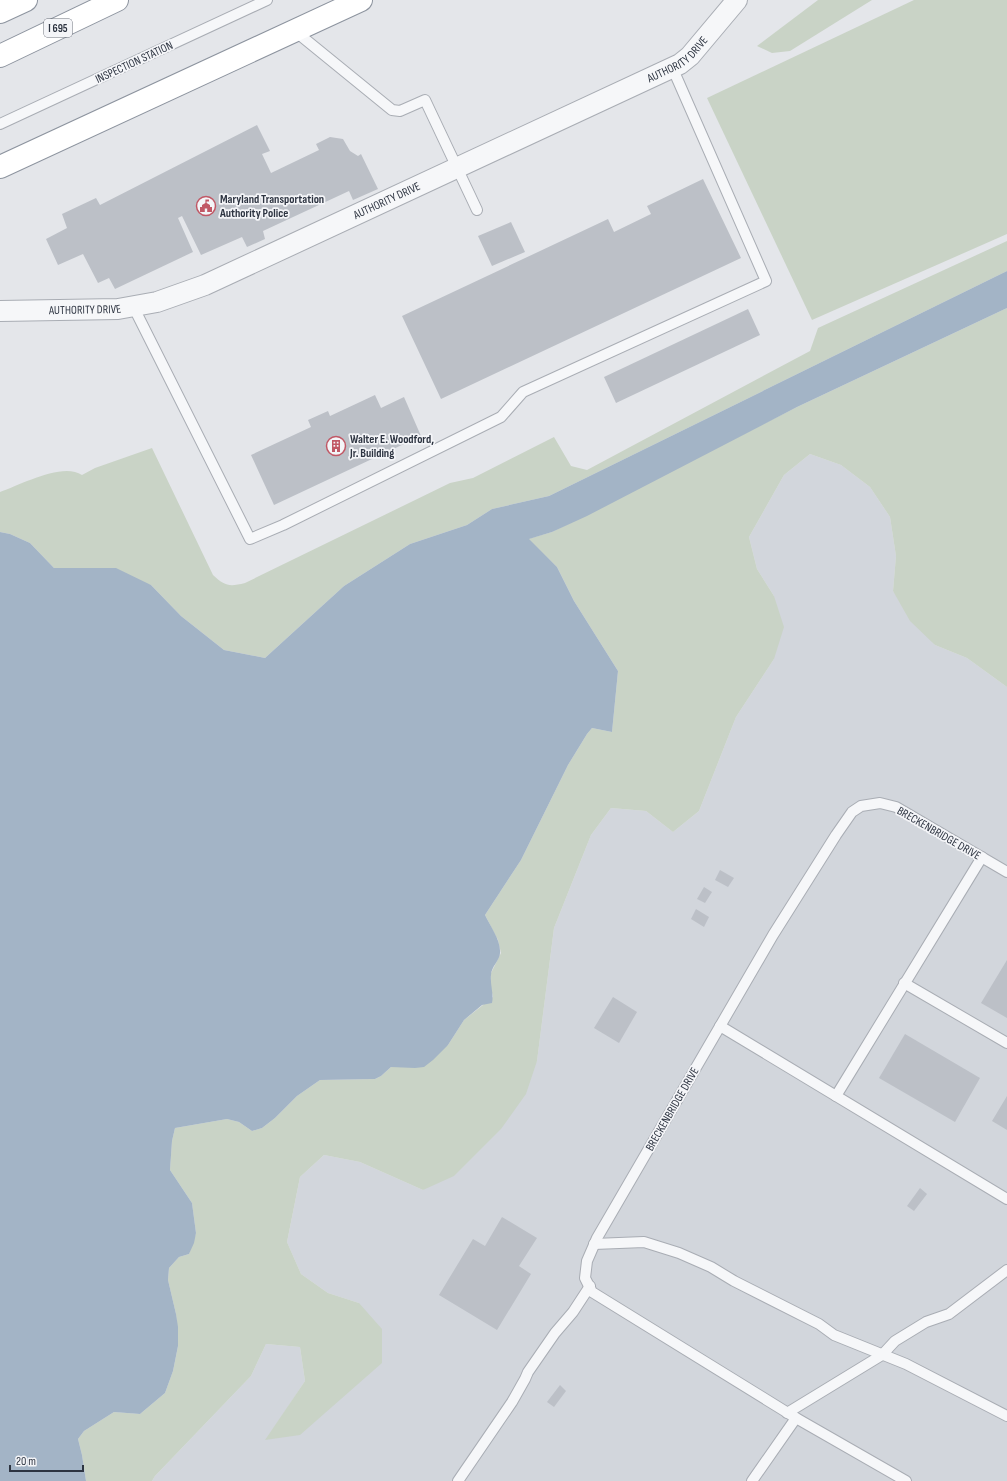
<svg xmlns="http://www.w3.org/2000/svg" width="1007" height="1481" font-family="'Sofia Sans Condensed',sans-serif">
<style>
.built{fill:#d2d6dc}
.green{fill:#c9d3c6}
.water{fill:#a3b4c6}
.building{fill:#bcc0c7}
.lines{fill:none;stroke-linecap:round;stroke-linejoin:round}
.lane-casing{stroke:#a9adb4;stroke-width:12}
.street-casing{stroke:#a9adb4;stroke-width:22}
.highway-casing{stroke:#8d949f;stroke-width:24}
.lane{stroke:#f6f7f9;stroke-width:10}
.street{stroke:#f6f7f9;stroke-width:20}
.highway{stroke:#fff;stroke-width:22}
.labels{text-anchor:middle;stroke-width:3.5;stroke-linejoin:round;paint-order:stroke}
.shield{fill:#f4f5f8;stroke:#696e78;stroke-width:1}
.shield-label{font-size:11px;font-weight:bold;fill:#2d3441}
.street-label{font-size:12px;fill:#2d3441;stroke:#f4f5f8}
.poi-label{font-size:12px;font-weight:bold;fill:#2d3441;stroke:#f4f5f8;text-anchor:start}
</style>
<rect width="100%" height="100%" fill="#e4e6ea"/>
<path class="built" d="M810 454 841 465 870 487 890 517 896 556 893 591 935 645 967 658 1007 687V1481H152L155 1476 251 1376 266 1344 300 1347 305 1381 266 1440 359 1303 328 1293 301 1274 287 1242 300 1177 324 1155 360 1162 423 1190 537 1061 554 928 591 835 611 808 646 811 673 832 699 811 736 717 774 659V596L757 569 749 537 784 475Z"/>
<g class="green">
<path d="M818 0H872L790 51 772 53 757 46Z"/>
<path d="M914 0H1007V234L812 320 707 98Z"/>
<path d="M1007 241V271L549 496 492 509 467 525 410 544 344 586 265 658 224 650 181 616 151 585 63 568H54L30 543 10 534 0 532V492C21 485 62 462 82 475L95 468 152 448 213 575C225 586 229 587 245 583L450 483 473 478 554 437 571 466 587 470 810 351 818 328Z"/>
<path d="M1007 308V687L967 658 935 645 910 621 893 591 896 556 890 517 870 487 841 465 810 454 784 475 749 537 757 569 774 596 784 627 774 659 736 717 699 811 673 832 646 811 611 808 591 835 554 928 537 1061 526 1094 501 1129 454 1176 423 1190 360 1162 324 1155 300 1177 287 1242 301 1274 328 1293 359 1303 382 1329V1363L300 1435 265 1440 305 1381 300 1347 266 1344 251 1376 155 1476 152 1481H86L82 1455 78 1439 84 1431 114 1412 140 1414 165 1393 173 1371 178 1346 177 1327 176 1314 168 1280 169 1268 179 1257 189 1254 196 1233 192 1203 170 1170 172 1141 175 1128 227 1119 239 1122 252 1131 262 1128 275 1118 297 1096 320 1080 375 1079 381 1076 391 1067H400L448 1045 464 1020 493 997 490 984 491 973 501 953 498 940 485 915 521 860 568 765 587 734 592 728 612 732 618 671 574 601 557 567 528 539 552 532 797 407Z"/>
</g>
<path class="water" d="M1007 271V308L797 407 587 516 552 532 529 539 557 567 574 601 618 671 612 732 592 728 587 734 568 765 521 860 485 915C490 926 501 940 500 953 500 960 491 967 491 975 490 985 494 994 492 1003L482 1005 464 1020 448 1045 433 1060 424 1067 415 1068 391 1067 381 1076 375 1079 320 1080 297 1096 275 1118 262 1128 252 1131 239 1122 227 1119 175 1128 172 1141 170 1170 192 1203 196 1233 194 1243 189 1254 179 1257 169 1268 168 1280 176 1314 178 1327V1346L173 1371 165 1393 140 1414 114 1412 84 1431 78 1439 82 1455 86 1481H0V532L10 534 30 543 54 568H116L151 585 181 616 224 650 265 658 344 586 410 544 467 525 492 509 549 496Z"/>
<g class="building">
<path d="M257 125 270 151 262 154 271 173 319 150 316 144 330 137 343 139 350 151 358 156 361 154 378 189 353 200 349 191 263 231 265 239 247 247 242 237 201 255 182 216 178 218 193 252 115 289 109 278 98 283 83 254 58 265 46 239 67 228 62 214 96 198 100 205Z"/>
<path d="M703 179 741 258 441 399 402 316 608 219 614 232 651 214 647 206Z"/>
<path d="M511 222 525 252 492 266 478 236Z"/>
<path d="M748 309 760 335 616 403 604 377Z"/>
<path d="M375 395 381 408 404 397 421 436 274 505 251 455 311 427 308 420 328 411 330 416Z"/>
<path d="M720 870 734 878 728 887 715 880Z"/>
<path d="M704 887 712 892 705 903 697 899Z"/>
<path d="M696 909 709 917 704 927 691 919Z"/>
<path d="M1007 960V1018L981 1003Z"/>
<path d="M613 997 637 1012 619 1043 594 1028Z"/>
<path d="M905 1034 980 1078 955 1122 879 1078Z"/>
<path d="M1007 1096V1130L992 1121Z"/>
<path d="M920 1188 927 1194 914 1211 907 1206Z"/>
<path d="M502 1217 537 1238 519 1266 531 1274 497 1330 439 1295 473 1239 485 1246Z"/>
<path d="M560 1385 566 1391 554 1407 547 1402Z"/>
</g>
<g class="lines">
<defs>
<g id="lane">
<path d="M295 31 392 110 400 111 425 100 477 210"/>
<path d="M0 124 267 0"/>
<path d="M133 306 250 539 283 525 501 417 523 392 766 281 672 67"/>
<path d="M904 983 1007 1043"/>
<path d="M720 1026 1007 1199"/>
<path d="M836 1096 982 857"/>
<path d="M594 1244 644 1242 679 1253 711 1267 734 1281 819 1324 834 1335 906 1364 1007 1416"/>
<path d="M787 1413 882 1355 895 1341 926 1322 949 1314 1007 1270"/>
<path d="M796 1418 906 1481"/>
<path d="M458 1481 512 1402 525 1379 528 1372 555 1333 573 1312 590 1286"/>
<path d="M752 1481 796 1418 592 1292 585 1278 587 1261 597 1238 773 935 836 835 852 812 861 806 880 803 896 807 1007 872"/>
</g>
<g id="street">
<path id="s1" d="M0 311 118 309 157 302 205 285 680 64 690 56 737 0"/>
</g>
<g id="highway">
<path d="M0 12 26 0"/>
<path d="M0 56 117 0"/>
<path d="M0 167 361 0"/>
</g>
</defs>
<use href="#lane" class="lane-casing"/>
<use href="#street" class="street-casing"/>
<use href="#highway" class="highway-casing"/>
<use href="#lane" class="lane"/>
<use href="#street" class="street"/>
<use href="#highway" class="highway"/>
</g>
<defs>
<symbol id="civic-ring" viewBox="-11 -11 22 22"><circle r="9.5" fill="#f4f5f8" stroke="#c15866" stroke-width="1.5"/><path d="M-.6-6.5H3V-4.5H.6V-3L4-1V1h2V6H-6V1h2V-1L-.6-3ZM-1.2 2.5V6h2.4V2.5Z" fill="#c15866"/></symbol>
<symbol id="building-ring" viewBox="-11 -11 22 22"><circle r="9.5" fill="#f4f5f8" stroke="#c15866" stroke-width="1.5"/><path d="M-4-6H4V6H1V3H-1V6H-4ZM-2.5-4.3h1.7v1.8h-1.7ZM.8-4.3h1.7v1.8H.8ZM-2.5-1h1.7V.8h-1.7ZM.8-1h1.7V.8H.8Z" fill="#c15866"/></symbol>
</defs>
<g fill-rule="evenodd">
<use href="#civic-ring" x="195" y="195" width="22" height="22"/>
<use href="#building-ring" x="325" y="435" width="22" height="22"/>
</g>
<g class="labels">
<rect class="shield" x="44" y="19" width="28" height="18" rx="3"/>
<g class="shield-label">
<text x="58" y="32">I 695</text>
</g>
<g class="street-label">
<text dy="4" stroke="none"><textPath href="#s1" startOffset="733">AUTHORITY DRIVE</textPath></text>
<text transform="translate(134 62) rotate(-25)" y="4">INSPECTION STATION</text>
<text dy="4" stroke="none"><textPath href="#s1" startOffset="409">AUTHORITY DRIVE</textPath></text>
<text dy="4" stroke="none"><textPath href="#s1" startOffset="85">AUTHORITY DRIVE</textPath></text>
<text transform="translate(939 833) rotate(30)" y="4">BRECKENBRIDGE DRIVE</text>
<text transform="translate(672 1109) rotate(-60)" y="4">BRECKENBRIDGE DRIVE</text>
</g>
<g class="poi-label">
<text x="220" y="203">Maryland Transportation<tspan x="220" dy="14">Authority Police</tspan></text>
<text x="350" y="443">Walter E. Woodford,<tspan x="350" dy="14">Jr. Building</tspan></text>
</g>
</g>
<path d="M10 1465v6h73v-6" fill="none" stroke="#2d3441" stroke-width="2"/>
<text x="16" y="1465" font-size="12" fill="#2d3441" stroke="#f4f5f8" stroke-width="3" paint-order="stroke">20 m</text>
</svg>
